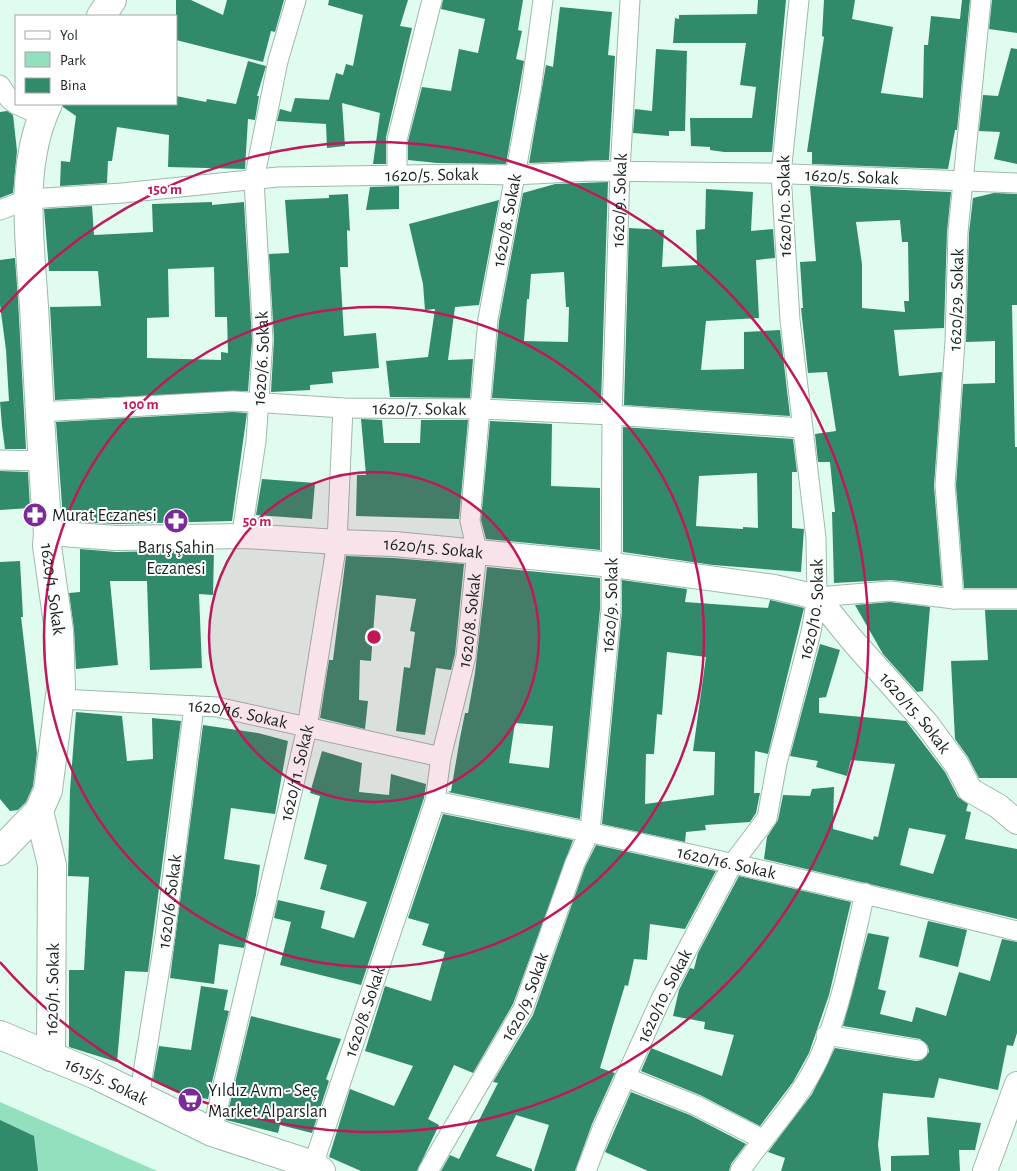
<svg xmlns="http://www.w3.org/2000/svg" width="1017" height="1171" font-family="'Alegreya Sans',sans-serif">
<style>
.green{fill:#93e0be}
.building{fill:#318b6a;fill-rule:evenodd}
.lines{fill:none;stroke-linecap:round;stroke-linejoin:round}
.minor-casing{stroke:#9eb9ac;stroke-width:21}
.tertiary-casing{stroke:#9eb9ac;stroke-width:26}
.secondary-casing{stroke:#9eb9ac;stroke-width:30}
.minor{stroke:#fff;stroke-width:19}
.tertiary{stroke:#fff;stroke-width:24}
.secondary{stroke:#fff;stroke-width:28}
.ring{fill:none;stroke:#c2185b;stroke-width:2.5}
.labels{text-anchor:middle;stroke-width:4;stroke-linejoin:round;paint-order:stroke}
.street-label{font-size:18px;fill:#19231e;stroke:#fff}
.poi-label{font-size:18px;fill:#19231e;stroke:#fff;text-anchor:start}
.centre{fill:#c2185b;stroke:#fff;stroke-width:2.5}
.ring-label{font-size:15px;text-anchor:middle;font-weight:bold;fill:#c2185b;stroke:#fff;stroke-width:4;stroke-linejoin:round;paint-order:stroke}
</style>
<rect width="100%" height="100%" fill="#e0fcef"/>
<path class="green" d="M0 1102 157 1171H0Z"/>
<g class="building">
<path d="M176 0H191L223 15 227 0H284L275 32 271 31 263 62 176 40Z"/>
<path d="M329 0H408L400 26 412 28 386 137V164H373L380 113 342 103 345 146 327 148 326 124 277 121 280 109 291 112 295 98 331 100H329L336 73 343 75 346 64 353 66 363 15 328 5Z"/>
<path d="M443 0H523L518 30 522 31 516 59 524 61 506 164 437 163 408 160V141L422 87 451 91 459 49 478 53 485 19 441 9Z"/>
<path d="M758 0H786L772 152H724L710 150V147L691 146 690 118H752L756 87 740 85 746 43H673L675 18 679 19V15L757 14Z"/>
<path d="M824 0H855L852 19 893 27 881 93 923 98 924 45H928L931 16 960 19 962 0H970L957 130H955L948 169 812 164V152H807L824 37 822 36Z"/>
<path d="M992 0H1017V33L989 29Z"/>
<path d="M560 7 612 12 608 55 615 56 609 160 529 163 546 65 553 67Z"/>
<path d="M1011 48 1017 49V164L994 159 1000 132 979 131 983 95 998 96Z"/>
<path d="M656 49 687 51 685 131H669V136L633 133 635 109 652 111Z"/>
<path d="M248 61 266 66 257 96H259L255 120 248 119 245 169 168 167 169 135 117 127 112 161H108L107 183 60 186 61 161 70 162 76 116 63 107V104H176V96L206 102 207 99 236 104Z"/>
<path d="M7 111 13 115 17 151 13 193 0 198V112Z"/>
<path d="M608 182 601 403 492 398 499 321 523 193 555 184ZM564 272 566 307H569L568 342 524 341 527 299H529L531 274Z"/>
<path d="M399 186V209L366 210 370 187Z"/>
<path d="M810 186 951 192 947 232 944 328 894 330 899 376 942 372 934 486 942 586 891 580 834 583 832 512H835L830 462H818L815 434 836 431 827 372 808 373 801 308H803L800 262 816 261ZM900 220 902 242H908L909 301H904L905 312 862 308V264L856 222Z"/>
<path d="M706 189 753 192 751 231 773 229 775 258 756 260 759 318 706 321 701 370 744 369V332L780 330 790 416 624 405 629 228 664 230 662 267 697 265 696 230 705 229Z"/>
<path d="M994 193 1017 194V305H1012L1015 447H1017V588H964L956 485 963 384 995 383V341L966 342 969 233 973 198Z"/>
<path d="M348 194 350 231 347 230 348 267H340L344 336 376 333 379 368 332 372 333 383 310 385V390L271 392 274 339 269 254 289 253 285 200 329 198V195Z"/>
<path d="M499 200 479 305 455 307 448 360 473 359 470 398 390 397 386 361 428 357 435 309 425 310 423 284 409 224Z"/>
<path d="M212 202V205L244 202 252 340 248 391 55 400 50 307 101 306 98 271H49L44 209 92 206 94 235 153 232 152 204ZM214 267 215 317H227L228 353 221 352V360L147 358V318L169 317 168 269Z"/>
<path d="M15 258 18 299 26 449H5L2 426 0 402 9 401 6 350 0 305V260Z"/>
<path d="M233 412 247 413 232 521 116 524 80 522V517L63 519 56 422Z"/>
<path d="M361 419 382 420 384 443H420L421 420H468L459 519 356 516 357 475H366Z"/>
<path d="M490 421 552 424 551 486 600 488V550L486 539 481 520Z"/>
<path d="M623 427 793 439 797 472H792V528L804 529 801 572 713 565 623 552ZM757 473 758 528 743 527V529L696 526 699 476Z"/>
<path d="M0 471 28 472 30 508 0 510Z"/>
<path d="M262 479 315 483 312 519 256 515Z"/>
<path d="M80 549 116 552 214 550 213 595 199 594 202 668 150 670 147 581H110L118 665 76 669 74 629 69 593 80 592Z"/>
<path d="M346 556 394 558 464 564 455 654 451 670 436 668 425 735 396 731 404 667 410 668 415 632 410 631 416 599 376 595 371 661 360 660 359 700 368 701 365 729 320 718 329 660H333Z"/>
<path d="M20 561 23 617H21L37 753 33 786 26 802 18 810 10 811 0 799V562Z"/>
<path d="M487 567 600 578V609L580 819 448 792 451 791 460 738 465 713H468L475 673ZM515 723 553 726 549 768 509 763Z"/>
<path d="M622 580 687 589 685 602 768 608 770 600 804 608 768 754 755 751 754 793H760L756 813 750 822 705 825 706 830 686 832 685 842 602 824 622 611ZM667 652 706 657 693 751 715 752 714 795 645 804 646 754H654L657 714 662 715Z"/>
<path d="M890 602 930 607 923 691 917 692 883 654 855 605Z"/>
<path d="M985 610H1017V778H979L968 757 955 739 951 661 988 660Z"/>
<path d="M820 644 840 650 826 697 819 698V713L906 721 945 772 958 797 968 804 966 811 971 812 965 839 1017 849V919L764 859 767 837 778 820 783 795 810 796 812 789 834 787 833 829 873 840 874 836 878 837 895 764 851 760 847 776 816 767 818 761 790 756ZM909 828 946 835 933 874 900 865Z"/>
<path d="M76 712 122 716 127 761 153 759 152 718 181 721 148 972 125 971 117 1062 69 1047V970H84L89 877 68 876 70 790Z"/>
<path d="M203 725 258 733 288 741 275 814 231 808 224 859 260 865 256 895 244 948 219 944 214 984 170 978Z"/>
<path d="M322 751 362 763 359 792 389 795 391 774 426 784 424 798 361 985 280 965 291 922 274 918 278 900 325 911 321 928 354 938 367 902 320 889 327 865 304 859 320 796 310 793Z"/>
<path d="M443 814 573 840 513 1004 473 1073 454 1065 428 1119 439 1125 417 1171H361L329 1157 350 1089 394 1106 413 1066 365 1051 385 986 431 1001 445 952 422 945 429 924 408 918Z"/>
<path d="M596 845 716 871 685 929 650 924 647 960 634 959 628 986 625 985 600 1068 615 1073 614 1075 592 1124 575 1171H534L549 1125 516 1115 496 1156 532 1169V1171H441L450 1155 459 1159 498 1083 493 1082 533 1015 585 867Z"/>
<path d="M739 876 851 902 829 995 809 1053 793 1082 760 1126 700 1095 641 1071 651 1048 722 1076 734 1035 704 1029 705 1022 673 1016 679 990 690 968 694 969 698 953Z"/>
<path d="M928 921 967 930 958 967 919 957Z"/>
<path d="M868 933 889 937 878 989 886 991 880 1014 912 1022 916 1007 946 1016 959 972 990 981 1002 939 1017 942V1033L1013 1046 1007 1045 998 1090 939 1078 934 1098 883 1093 878 1145 881 1171H781L785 1158 768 1152 812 1094 835 1048 916 1061 922 1060 929 1052 928 1046 920 1039 843 1026Z"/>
<path d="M201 986 228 990 224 1010 229 1011 208 1099 186 1096 153 1079 159 1046 191 1050Z"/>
<path d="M251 1016 341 1039 326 1079 329 1081 312 1133 280 1125 278 1133 226 1120Z"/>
<path d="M631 1092 690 1115 746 1144 731 1164 729 1171H648L605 1152Z"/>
<path d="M927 1117 981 1123 975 1150H959L960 1171H891V1156L929 1155Z"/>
<path d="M0 1120 34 1136 38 1171H0Z"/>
</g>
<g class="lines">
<defs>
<g id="minor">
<path d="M0 85 10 100 16 104"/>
<path d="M16 104 42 116"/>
<path d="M397 175V140L432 0"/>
<path id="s1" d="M0 210 29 199 122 193 278 177 469 174 514 175 592 171 766 173 1017 183"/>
<path id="s2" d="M39 412 233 401 343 408 480 409 612 415 801 428"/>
<path d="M0 460 42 461"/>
<path id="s3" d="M245 536 243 526 256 441 263 340 254 180 278 61 296 0"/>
<path d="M817 597 890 591 954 599H1017"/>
<path id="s4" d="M954 599 945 485 955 341 958 232 981 0"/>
<path id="s5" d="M60 699 217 707 441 757"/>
<path id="s6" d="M435 801C630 839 824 883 1017 931"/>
<path d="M826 1035 918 1050"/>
<path d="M625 1077 695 1105 762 1139"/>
<path id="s7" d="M139 1098 165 936 194 706"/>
<path id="s8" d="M212 1132 307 728 337 542 343 408"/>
<path id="s9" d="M313 1165 435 801 441 757 466 656 477 551 470 521 488 319 531 90 543 0"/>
<path id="s10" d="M428 1171 523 1009 575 863 590 831 611 610 612 415 620 171 630 0"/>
<path id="s11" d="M586 1171 602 1129 661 999 733 863 767 818 777 763 811 632 817 597 816 538 790 320 781 174 799 0"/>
<path d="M740 1171C766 1133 800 1100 819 1058 842 1006 852 949 865 893"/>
</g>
<g id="tertiary">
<path id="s12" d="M48 533 116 538 245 536 337 542 395 544 613 565 774 587 817 597 853 641 926 723 957 765 970 790 998 806 1017 822"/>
<path d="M985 1171 1017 1084"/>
</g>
<g id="secondary">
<path d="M101 16 112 0"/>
<path id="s13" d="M48 104C16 170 32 253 35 325 39 394 42 464 48 533L47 546 59 631 61 688 48 790 39 811 52 865 51 1057"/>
<path d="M0 851 39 811"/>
<path id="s14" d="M0 1035 96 1075 212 1132 313 1165 321 1171"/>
</g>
</defs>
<use href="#minor" class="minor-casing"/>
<use href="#tertiary" class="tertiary-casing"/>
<use href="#secondary" class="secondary-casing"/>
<use href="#minor" class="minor"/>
<use href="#tertiary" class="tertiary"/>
<use href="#secondary" class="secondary"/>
</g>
<circle cx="374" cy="637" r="165" fill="#c2185b" fill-opacity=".12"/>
<g class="ring">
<circle cx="374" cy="637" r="165"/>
<circle cx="374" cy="637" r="330"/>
<path d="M0 312A495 495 0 1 1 0 962"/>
</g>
<defs>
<symbol id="pharmacy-disc" viewBox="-11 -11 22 22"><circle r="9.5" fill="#7b2a9a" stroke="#fff"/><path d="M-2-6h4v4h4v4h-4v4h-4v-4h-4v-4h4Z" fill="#fff"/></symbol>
<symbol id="supermarket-disc" viewBox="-11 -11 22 22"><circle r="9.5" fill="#7b2a9a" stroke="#fff"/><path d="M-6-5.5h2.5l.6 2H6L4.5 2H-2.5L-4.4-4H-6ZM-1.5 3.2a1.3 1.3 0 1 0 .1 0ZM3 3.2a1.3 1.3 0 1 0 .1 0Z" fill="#fff"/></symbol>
</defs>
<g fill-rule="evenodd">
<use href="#pharmacy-disc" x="21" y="501" width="28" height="28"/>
<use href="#pharmacy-disc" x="162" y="507" width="28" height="28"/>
<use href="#supermarket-disc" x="176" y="1086" width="28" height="28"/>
</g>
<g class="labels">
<g class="street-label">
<text dy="6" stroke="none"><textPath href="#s1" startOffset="435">1620/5. Sokak</textPath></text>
<text dy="6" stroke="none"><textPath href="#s1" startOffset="855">1620/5. Sokak</textPath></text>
<text dy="6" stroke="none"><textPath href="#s10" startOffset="1010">1620/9. Sokak</textPath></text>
<text transform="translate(784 206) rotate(-91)" y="6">1620/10. Sokak</text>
<text dy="6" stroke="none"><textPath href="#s9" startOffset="972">1620/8. Sokak</textPath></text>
<text dy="6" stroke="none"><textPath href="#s4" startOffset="300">1620/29. Sokak</textPath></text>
<text dy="6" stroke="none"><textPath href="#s3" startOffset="179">1620/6. Sokak</textPath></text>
<text dy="6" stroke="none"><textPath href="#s2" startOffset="381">1620/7. Sokak</textPath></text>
<text dy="6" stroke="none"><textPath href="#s12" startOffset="386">1620/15. Sokak</textPath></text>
<text dy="6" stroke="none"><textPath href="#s13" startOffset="489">1620/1. Sokak</textPath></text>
<text dy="6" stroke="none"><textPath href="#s10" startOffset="605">1620/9. Sokak</textPath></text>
<text dy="6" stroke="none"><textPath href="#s11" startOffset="612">1620/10. Sokak</textPath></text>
<text dy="6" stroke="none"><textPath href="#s9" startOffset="568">1620/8. Sokak</textPath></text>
<text dy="6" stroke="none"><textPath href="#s12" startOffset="925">1620/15. Sokak</textPath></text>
<text dy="6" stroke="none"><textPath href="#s5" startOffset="179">1620/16. Sokak</textPath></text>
<text dy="6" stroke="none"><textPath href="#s8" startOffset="369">1620/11. Sokak</textPath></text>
<text dy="6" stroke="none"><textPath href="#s6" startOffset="298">1620/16. Sokak</textPath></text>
<text dy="6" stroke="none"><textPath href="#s7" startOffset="199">1620/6. Sokak</textPath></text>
<text transform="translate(52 989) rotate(-89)" y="6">1620/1. Sokak</text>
<text dy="6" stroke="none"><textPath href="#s10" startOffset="200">1620/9. Sokak</textPath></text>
<text dy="6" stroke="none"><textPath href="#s11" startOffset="192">1620/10. Sokak</textPath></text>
<text dy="6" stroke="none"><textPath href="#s9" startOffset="162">1620/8. Sokak</textPath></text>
<text dy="6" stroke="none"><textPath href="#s14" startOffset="116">1615/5. Sokak</textPath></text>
</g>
<g class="poi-label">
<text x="52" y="521">Murat Eczanesi</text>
<text x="176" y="553" text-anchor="middle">Barış Şahin<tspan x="176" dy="21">Eczanesi</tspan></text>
<text x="208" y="1096">Yıldız Avm - Seç<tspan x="208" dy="21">Market Alparslan</tspan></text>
</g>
</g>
<circle cx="374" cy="637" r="8" class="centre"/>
<g class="ring-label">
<text x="165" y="194">150 m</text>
<text x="141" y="409">100 m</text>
<text x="257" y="526">50 m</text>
</g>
<rect x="15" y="15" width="162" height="90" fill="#ffffff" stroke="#a3a7a5"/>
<rect x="25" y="31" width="25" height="8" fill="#ffffff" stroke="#a3a7a5"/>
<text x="60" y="40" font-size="15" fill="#19231e">Yol</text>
<rect x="25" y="52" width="25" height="15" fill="#93e0be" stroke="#a3a7a5"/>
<text x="60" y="65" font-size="15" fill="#19231e">Park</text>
<rect x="25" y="78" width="25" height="15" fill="#318b6a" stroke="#a3a7a5"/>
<text x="60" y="90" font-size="15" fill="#19231e">Bina</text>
</svg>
